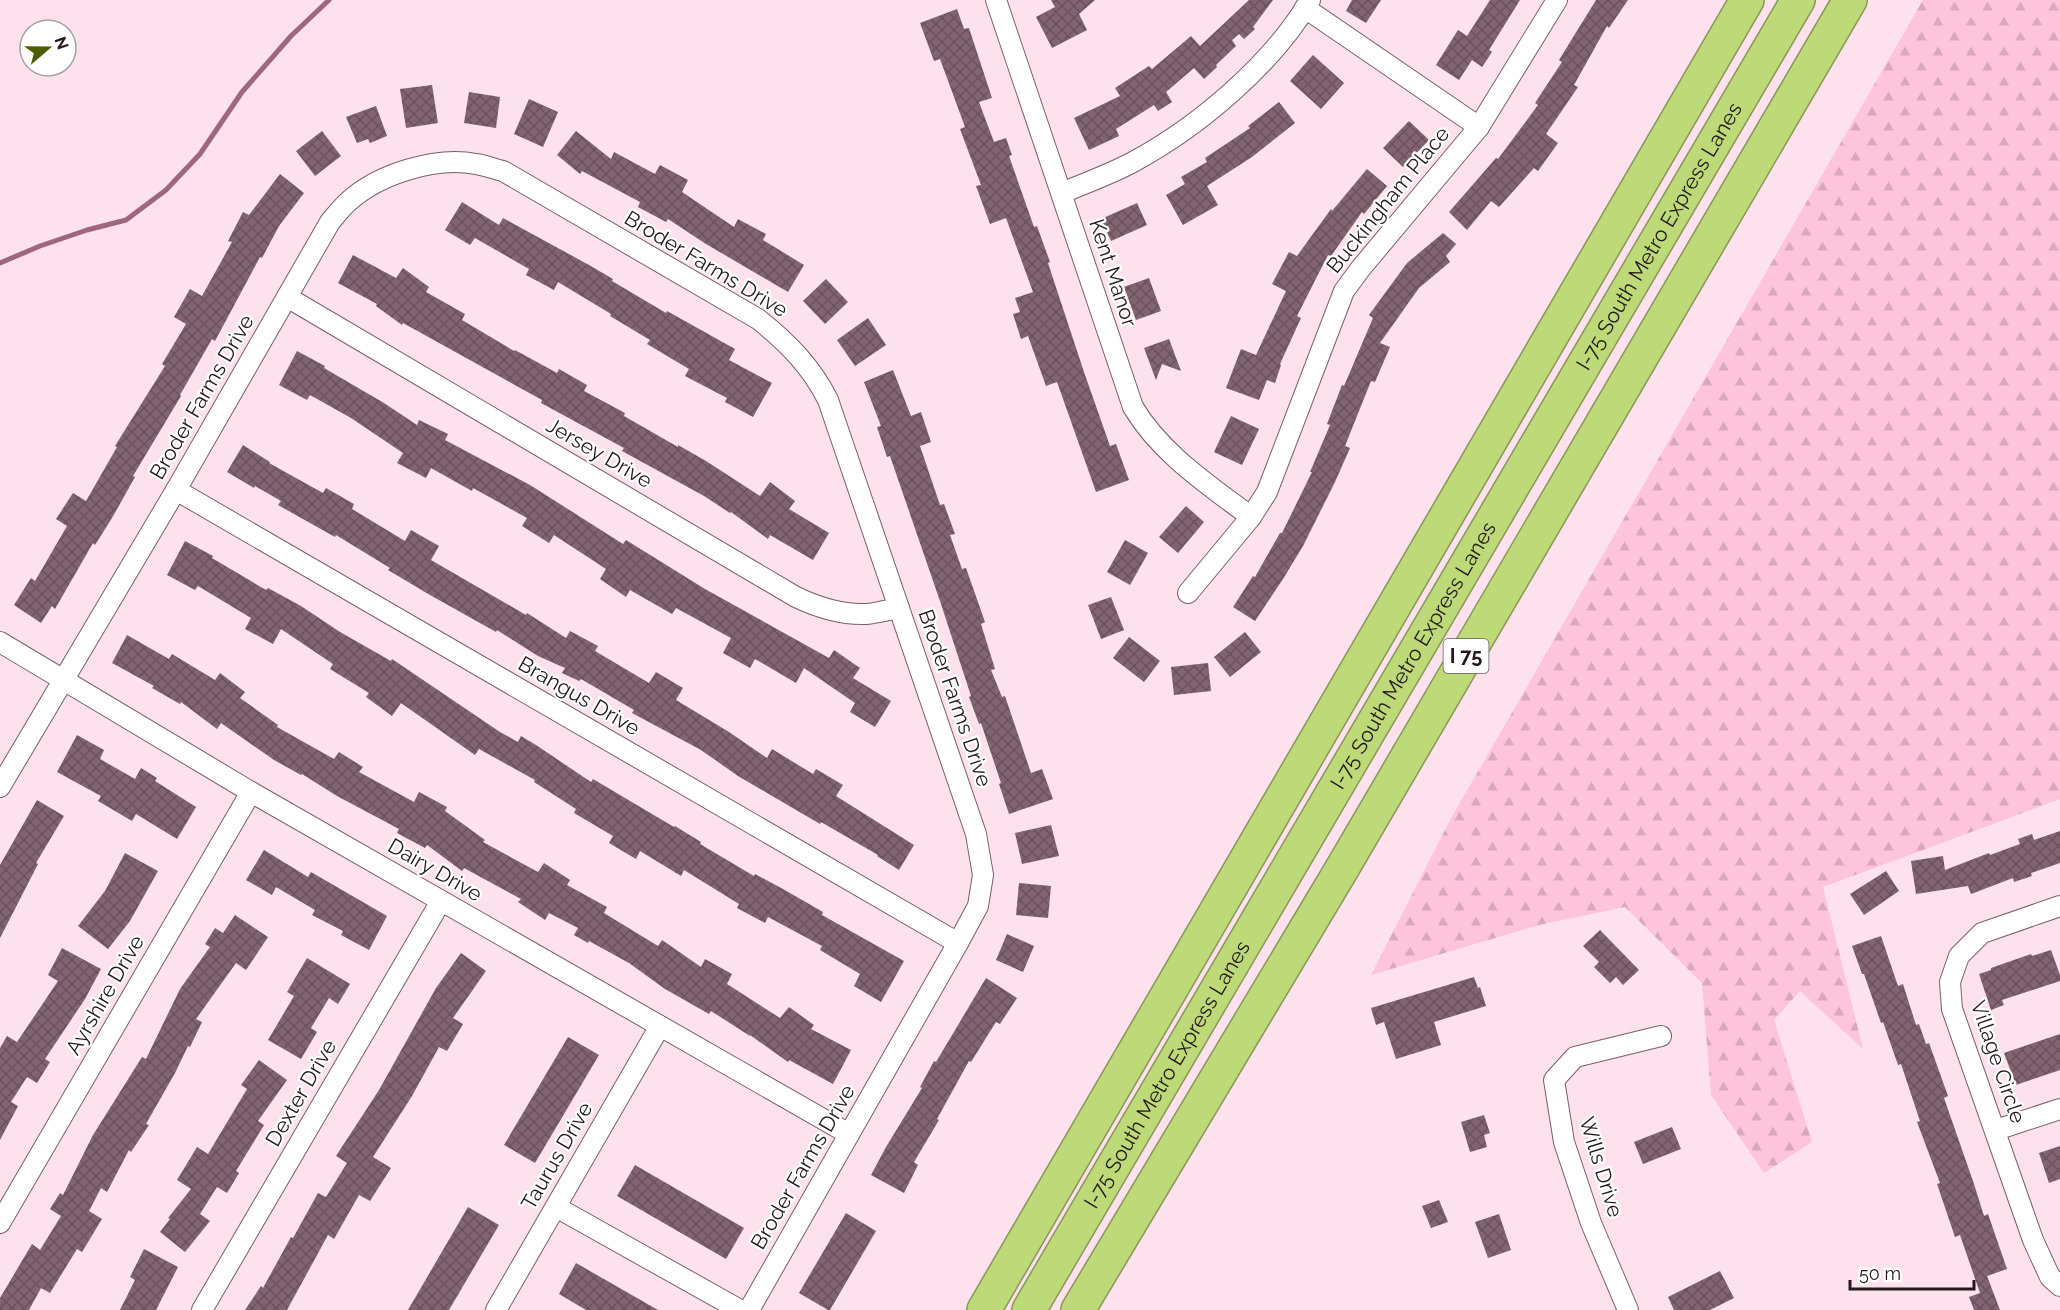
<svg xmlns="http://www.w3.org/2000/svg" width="2060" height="1310" font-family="Raleway,sans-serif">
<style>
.forest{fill:url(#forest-firs)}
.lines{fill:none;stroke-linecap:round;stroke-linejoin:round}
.stream{stroke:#9e677f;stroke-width:5}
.building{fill:url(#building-cross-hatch)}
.street-casing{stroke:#7b5e6a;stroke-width:22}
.highway-casing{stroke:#889658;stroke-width:36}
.street{stroke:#fff;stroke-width:20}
.highway{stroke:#beda78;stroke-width:33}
.labels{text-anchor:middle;stroke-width:4.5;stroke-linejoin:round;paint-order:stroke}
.shield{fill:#fff;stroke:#665d61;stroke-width:1.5}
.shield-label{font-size:20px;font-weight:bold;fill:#24181d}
.street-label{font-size:21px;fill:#24181d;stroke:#fff}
</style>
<defs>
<pattern id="forest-firs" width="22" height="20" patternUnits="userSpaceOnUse" patternTransform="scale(1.5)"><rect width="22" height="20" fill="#fec4dc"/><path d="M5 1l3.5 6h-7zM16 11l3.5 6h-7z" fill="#daa8bc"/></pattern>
<pattern id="building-cross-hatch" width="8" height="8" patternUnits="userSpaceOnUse" patternTransform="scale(1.5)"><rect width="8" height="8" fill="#826470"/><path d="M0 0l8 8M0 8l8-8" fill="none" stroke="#6a515b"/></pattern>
</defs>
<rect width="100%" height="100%" fill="#fde1ec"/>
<path class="forest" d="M1923 0H2060V799L1823 887 1863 1049 1800 991 1774 1020 1812 1142 1764 1173 1711 1095 1702 983 1625 907 1539 925 1371 975 1450 820Z"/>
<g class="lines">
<path class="stream" d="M0 263 40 246 87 230 126 220 166 190 200 154 242 92 291 36 329 0"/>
</g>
<g class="building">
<path d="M1051 0H1095L1079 14 1087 30 1052 48 1036 17 1055 7Z"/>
<path d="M1249 0H1273L1253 27 1255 29 1244 39 1239 34 1232 40 1236 46 1216 65 1217 67 1204 79 1194 68 1166 92 1172 102 1158 111 1154 105 1116 129 1119 136 1089 150 1074 118 1120 96 1115 88 1149 66 1152 69 1191 36 1200 46Z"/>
<path d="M1352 0H1381L1366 23 1346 11Z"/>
<path d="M1490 0H1520L1489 50 1492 52 1482 67 1472 60 1459 80 1436 65 1458 30 1467 36Z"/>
<path d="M1596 0H1628L1609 28 1607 26 1574 85 1578 87 1546 134 1558 143 1538 171 1534 168 1499 207 1491 201 1467 230 1449 212 1496 158 1498 159 1538 105 1535 103 1562 62 1559 60Z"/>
<path d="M957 9 964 29 969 28 992 98 979 102 994 142 1006 138 1012 155 1009 156 1034 227 1037 226 1050 262 1048 263 1084 372 1110 446 1116 444 1129 480 1096 492 1057 382 1046 386 1028 336 1021 339 1013 314 1020 312 1015 298 1033 292 1006 218 990 224 976 186 981 185 960 129 965 127 940 59 934 61 920 23Z"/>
<path d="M1313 55 1344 83 1321 109 1290 81Z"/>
<path d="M432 85 438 123 406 128 400 89Z"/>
<path d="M469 92 500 97 496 128 464 123Z"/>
<path d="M529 99 558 112 543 147 514 134Z"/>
<path d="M1279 102 1295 123 1252 157 1207 186 1218 205 1183 225 1166 195 1185 184 1181 177 1207 162 1205 158 1250 128 1248 126Z"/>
<path d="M376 106 387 136 370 143 368 139 357 143 346 117Z"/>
<path d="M1409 121 1429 140 1403 167 1383 148Z"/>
<path d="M322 131 341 156 315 176 296 151Z"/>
<path d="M576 131 611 159 614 152 655 174 660 165 688 180 682 192 734 227 738 219 766 234 763 240 804 265 788 292 706 244 668 219 666 222 638 207 640 202 582 171 580 174 557 155Z"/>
<path d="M1367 169 1387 186 1364 214 1362 212 1331 256 1328 255 1297 316 1301 318 1280 364 1281 365 1275 383 1267 380 1259 400 1226 388 1241 349 1256 355 1286 291 1272 284 1289 252 1297 256 1331 209 1332 211Z"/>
<path d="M280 174 304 193 279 226 262 258 260 257 215 341 212 339 180 395 181 396 133 476 135 477 112 518 95 545 93 543 55 609 52 606 41 623 14 605 31 578 35 581 67 526 56 519 73 493 86 501 117 447 115 446 165 366 162 364 186 324 174 317 190 289 202 296 232 242 228 241 243 212 249 215Z"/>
<path d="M462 202 499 225 503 218 589 265 613 279 612 281 666 313 667 311 735 349 729 360 772 383 753 417 725 402 727 398 685 376 689 369 647 344 650 340 610 316 611 314 558 282 554 290 526 275 529 269 475 238 470 245 445 230Z"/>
<path d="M1137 203 1147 225 1111 241 1101 219Z"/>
<path d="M1443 233 1456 244 1446 256 1450 262 1419 288 1380 343 1390 347 1375 382 1371 381 1345 446 1350 448 1335 482 1303 546 1283 579 1255 621 1233 607 1253 576 1255 577 1280 533H1282L1312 472H1310L1330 425 1327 424 1342 385 1344 386 1373 318 1369 315 1407 263Z"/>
<path d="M353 255 396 278 403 268 429 287 426 292 465 314 462 320 514 351 515 350 557 373 559 369 587 385 584 391 625 413 624 416 678 447V445L706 461 760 496 770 482 795 501 789 509 829 533 813 560 770 535 768 539 731 512 730 513 704 496 622 451 624 448 541 403 542 400 403 323 402 325 376 306 377 304 338 283Z"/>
<path d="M1149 278 1161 311 1136 320 1124 287Z"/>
<path d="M826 279 848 302 825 324 803 301Z"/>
<path d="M868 318 886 345 855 366 837 340Z"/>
<path d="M1169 339 1181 371 1162 364 1156 380 1144 348Z"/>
<path d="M297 351 325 366 324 368 384 403 417 425 419 420 448 434 445 440 530 485 623 544 626 540 705 589 829 658 834 650 860 668 853 678 891 701 875 727 850 712 855 703 804 668 796 683 755 659 750 668 723 653 731 638 676 608 672 614 630 590 626 597 600 579 606 569 554 535 549 543 522 526 527 518 473 488 472 491 431 468 426 478 397 463 403 453 351 418 310 395 307 400 279 385Z"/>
<path d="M893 370 911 416 921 412 931 442 920 446 940 505 944 504 955 534 950 535 962 569 966 568 985 622 981 624 995 669 991 670 1002 697 1005 696 1031 773 1042 769 1053 799 1009 814 999 784 1001 783 981 723 979 724 969 697 971 696 941 604 890 456 887 457 877 427 881 426 864 382Z"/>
<path d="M1231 416 1259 429 1242 465 1214 452Z"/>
<path d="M243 445 270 462 269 463 323 493 326 488 354 504 352 509 405 541 411 530 439 546 431 560 526 615 527 613 566 638 570 631 598 646 595 651 649 683 656 672 683 688 676 700 729 732 767 758 772 749 813 774 816 769 843 785 836 796 914 845 899 870 877 856 878 855 821 822 820 824 738 776 701 750 632 713 634 710 581 679 579 681 562 673 565 668 538 656 497 630 496 632 430 595 388 570 390 568 336 535 335 537 278 505 281 501 255 486 254 488 227 472Z"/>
<path d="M1186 506 1204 522 1178 553 1159 537Z"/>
<path d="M1125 540 1148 553 1130 585 1107 572Z"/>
<path d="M185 541 213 556 212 558 266 590 268 588 301 606 340 632 391 661 392 659 500 732 518 742 521 736 536 745 591 782 593 779 674 827 675 826 701 842 700 844 754 876 755 874 783 889 823 912 822 915 904 961 881 1002 854 986 860 974 820 950 822 946 768 917 765 923 737 908 739 904 684 870 681 876 640 851 636 859 609 843 613 836 574 813 576 809 534 782 535 780 479 749 475 755 401 703 392 716 366 697 369 693 330 669 333 664 281 629 273 644 245 629 251 618 198 586 195 590 167 575Z"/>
<path d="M1111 597 1124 630 1101 639 1088 605Z"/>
<path d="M1245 632 1261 652 1230 677 1214 657Z"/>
<path d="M127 635 169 659 172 654 215 680 220 673 245 692 240 698 278 725 277 727 334 759 339 752 363 767 359 772 414 802 419 792 447 807 445 811 485 840 483 842 538 872 544 863 570 880 567 885 607 907 604 913 658 946 662 940 701 967 705 959 732 974 727 984 780 1018 789 1007 814 1025 811 1029 851 1050 833 1084 789 1060 788 1062 750 1035V1036L711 1011 709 1014 665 989 629 963 589 941 588 943 574 935 578 928 549 913 545 920 518 902 521 899 464 868 462 871 427 845 425 848 397 833 399 829 337 796 302 774 301 775 274 760 221 723 217 729 181 702 180 704 152 688 154 686 112 663Z"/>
<path d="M1129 637 1160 661 1144 682 1113 658Z"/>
<path d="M1208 663 1211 691 1174 695 1171 667Z"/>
<path d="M77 735 104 750 100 759 135 779 141 768 157 778 155 781 196 807 177 839 136 814 132 821 98 801 101 796 57 772Z"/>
<path d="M37 800 64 816 36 863 38 864 0 938V865Z"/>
<path d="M1051 825 1059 856 1022 864 1015 833Z"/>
<path d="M2060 831V863L2031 873 2032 876 2014 882 2013 878 1971 894 1968 886 1916 894 1911 861 1943 856 1945 870 1989 853 1990 855 2020 844 2018 839 2032 834 2034 840Z"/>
<path d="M264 850 308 877 311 872 387 916 369 950 341 935 343 931 312 915 315 910 276 887 272 895 246 880Z"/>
<path d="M125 853 158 871 130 921 108 949 78 926 105 891Z"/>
<path d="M1886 871 1899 891 1864 915 1850 894Z"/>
<path d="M1019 883 1051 886 1048 918 1016 915Z"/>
<path d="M235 915 268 937 246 970 236 963 196 1019 202 1022 190 1047 188 1046 175 1073 146 1124 149 1125 131 1152 129 1150 107 1192 101 1188 89 1211 102 1219 82 1252 77 1249 50 1293 41 1288 29 1310H0V1298L32 1244 40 1250 61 1216 50 1209 60 1193 63 1195 93 1135 142 1057 146 1059 180 989 210 947 205 944 215 928 223 933Z"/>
<path d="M1600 930 1639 970 1623 985 1616 977 1610 983 1594 967 1599 962 1583 946Z"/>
<path d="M1007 934 1034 946 1023 972 996 960Z"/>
<path d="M1881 936 1898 986 1903 984 1916 1025 1919 1024 1926 1044 1929 1043 1948 1096 1944 1098 1974 1184 1984 1216 1988 1214 2007 1269 1987 1276 2000 1310H1974L1969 1297 1980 1293 1960 1235 1955 1237 1937 1184 1940 1183 1917 1122 1920 1121 1901 1064 1898 1065 1883 1022 1881 1023 1864 974H1862L1852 946Z"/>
<path d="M62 948 101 969 85 999 45 1059 50 1062 37 1083 27 1077 11 1102 18 1106 0 1140V1048L7 1036 17 1042 58 981 48 975Z"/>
<path d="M2051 950 2060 975V981L2002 1000 2004 1005 1991 1010 1979 974 1991 970V968L2031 954 2032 956Z"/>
<path d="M461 953 486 971 453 1018 463 1024 447 1051 439 1047 412 1096 373 1157 391 1168 370 1201 359 1195 334 1239 328 1235 287 1310H245L261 1286 263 1288 291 1237 293 1238 318 1193 326 1197 347 1163 336 1156 379 1090 436 988Z"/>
<path d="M307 958 350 984 338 1004 329 998 311 1028 317 1032 301 1059 268 1040 294 996 287 992Z"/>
<path d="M1474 977 1478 988 1480 987 1486 1006 1434 1022 1441 1045 1396 1059 1384 1022 1376 1025 1371 1008Z"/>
<path d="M986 978 1017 998 1000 1024 996 1022 971 1062 969 1061 937 1119 939 1120 914 1162 918 1165 904 1193 871 1175 886 1147 922 1088 920 1087 934 1061 936 1062Z"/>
<path d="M2060 1034V1070L2016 1085 2004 1053Z"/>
<path d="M568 1037 599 1055 535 1163 504 1145Z"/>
<path d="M259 1060 287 1080 258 1121 264 1125 236 1171 239 1173 227 1193 217 1187 200 1214 210 1221 185 1252 160 1232 170 1219 168 1218 191 1189 177 1180 197 1147 208 1154 247 1089 241 1085Z"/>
<path d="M1484 1115 1490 1133 1484 1135 1487 1147 1470 1152 1461 1122Z"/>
<path d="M1672 1127 1681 1149 1643 1164 1634 1142Z"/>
<path d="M2060 1146V1179L2049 1183 2039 1153Z"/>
<path d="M635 1165 744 1228 726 1259 617 1196Z"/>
<path d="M1439 1200 1448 1222 1431 1228 1422 1206Z"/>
<path d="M468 1207 499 1225 449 1310H408Z"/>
<path d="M846 1213 876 1231 830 1310H828L799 1293Z"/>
<path d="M1499 1214 1511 1250 1488 1258 1475 1222Z"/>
<path d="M144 1249 178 1267 156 1310H120L135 1280 130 1277Z"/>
<path d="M576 1263 658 1310H586L559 1294Z"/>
<path d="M1720 1271 1734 1298 1710 1310H1674L1668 1297Z"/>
</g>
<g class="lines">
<defs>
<g id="street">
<path d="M996 0 1133 407C1161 454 1209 485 1251 517"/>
<path d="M1305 8 1479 127"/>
<path d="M1062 193C1085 183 1111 174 1133 162 1198 127 1273 64 1310 0"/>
<path d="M287 297 796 597C817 607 842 615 866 614 877 613 888 610 899 608"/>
<path d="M176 490 958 943"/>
<path d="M1188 593 1251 517 1267 492 1344 291 1361 268 1479 127 1557 0"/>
<path d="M0 642 251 792 849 1134"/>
<path d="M0 787 176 490 330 222C336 215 342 207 349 201 379 174 436 156 476 164 485 165 494 169 503 171L758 319C787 342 811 366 828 400L976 834 983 875 978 906 958 943 749 1310"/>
<path d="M2060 906 1982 933 1959 956 1950 982 1952 1009 2033 1240 2050 1277 2060 1286"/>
<path d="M1996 1130 2060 1109"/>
<path d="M556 1207 740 1310"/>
<path d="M0 1223 251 792"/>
<path d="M202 1310 441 901"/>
<path d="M496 1310 660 1026"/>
<path d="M1628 1310 1591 1223 1564 1142 1554 1080 1575 1057 1661 1036"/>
</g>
<g id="highway">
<path d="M984 1310 1747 0"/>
<path id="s1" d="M1029 1310 1798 0"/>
<path d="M1078 1310 1343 867 1850 0"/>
</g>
</defs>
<use href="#street" class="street-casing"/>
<use href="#highway" class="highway-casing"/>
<use href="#street" class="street"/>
<use href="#highway" class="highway"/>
</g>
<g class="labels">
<rect class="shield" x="1443.5" y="639" width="45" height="34" rx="4.5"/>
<g class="shield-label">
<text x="1466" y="663">I 75</text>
</g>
<g class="street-label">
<text transform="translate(1388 200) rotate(-51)" y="7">Buckingham Place</text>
<text dy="7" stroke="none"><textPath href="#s1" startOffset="1245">I-75 South Metro Express Lanes</textPath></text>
<text transform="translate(706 264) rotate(31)" y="7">Broder Farms Drive</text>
<text transform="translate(1113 273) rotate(72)" y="7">Kent Manor</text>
<text transform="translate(202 397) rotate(-60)" y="7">Broder Farms Drive</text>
<text transform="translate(599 453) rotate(30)" y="7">Jersey Drive</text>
<text dy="7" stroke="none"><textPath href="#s1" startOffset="759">I-75 South Metro Express Lanes</textPath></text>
<text transform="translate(579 696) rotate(30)" y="7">Brangus Drive</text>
<text transform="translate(955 698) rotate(71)" y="7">Broder Farms Drive</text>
<text transform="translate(435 870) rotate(30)" y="7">Dairy Drive</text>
<text transform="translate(105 995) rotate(-60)" y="7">Ayrshire Drive</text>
<text transform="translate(1998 1062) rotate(71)" y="7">Village Circle</text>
<text dy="7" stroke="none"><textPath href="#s1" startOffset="273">I-75 South Metro Express Lanes</textPath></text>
<text transform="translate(301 1093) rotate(-60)" y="7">Dexter Drive</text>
<text transform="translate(557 1156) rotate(-60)" y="7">Taurus Drive</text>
<text transform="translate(803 1167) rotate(-60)" y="7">Broder Farms Drive</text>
<text transform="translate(1601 1167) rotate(73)" y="7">Wills Drive</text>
</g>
</g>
<g transform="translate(48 48) rotate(70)"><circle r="28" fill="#ffffff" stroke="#a7a3a5" stroke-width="1.5"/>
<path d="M0-4.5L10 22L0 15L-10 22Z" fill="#4b5e03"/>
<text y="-9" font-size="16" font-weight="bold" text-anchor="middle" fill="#24181d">N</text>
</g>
<path d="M1850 1280v9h124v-9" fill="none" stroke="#24181d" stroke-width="3"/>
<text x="1859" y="1280" font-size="18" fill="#24181d" stroke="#ffffff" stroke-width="4.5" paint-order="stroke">50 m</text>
</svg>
